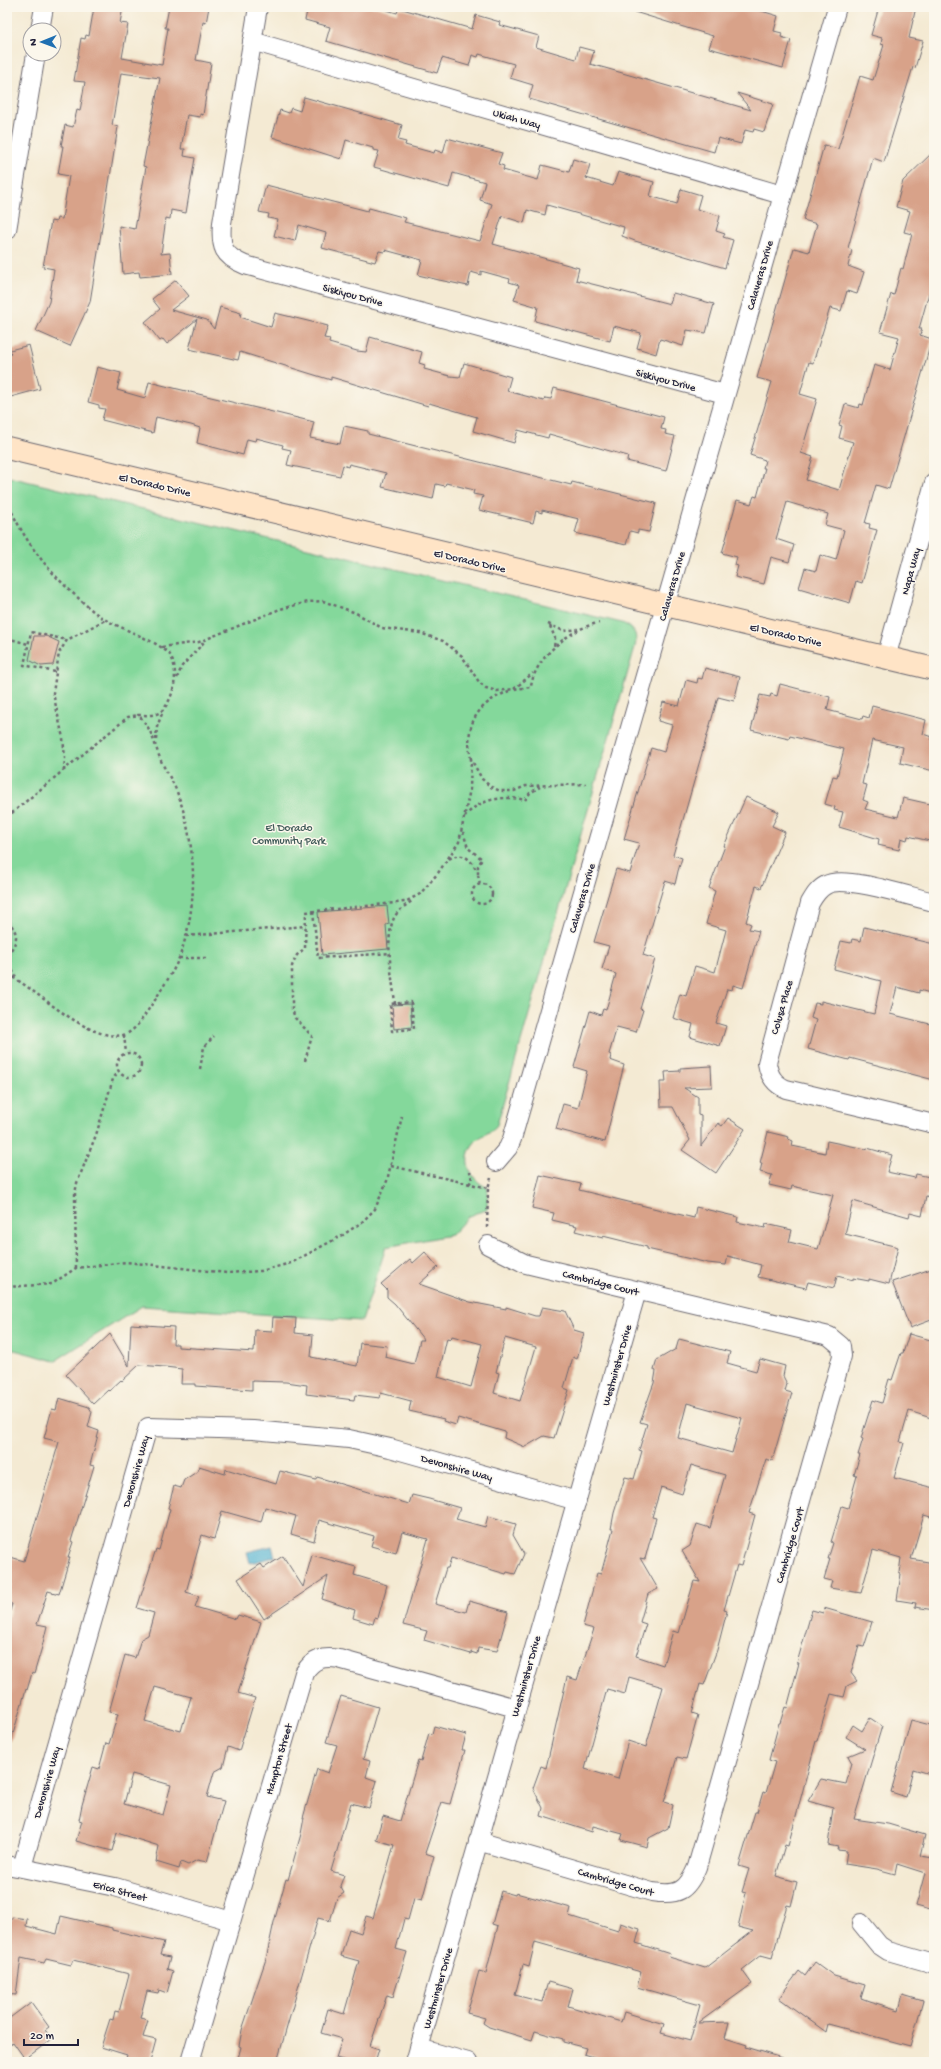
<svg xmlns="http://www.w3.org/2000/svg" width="941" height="2069" font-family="'Gochi Hand',sans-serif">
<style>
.green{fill:#84d89b;stroke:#537d6b}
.water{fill:#53b3d2;stroke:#3a6a86}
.building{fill:#d8a289;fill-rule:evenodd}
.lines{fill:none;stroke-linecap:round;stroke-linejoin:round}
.street-casing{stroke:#6c6870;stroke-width:20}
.secondary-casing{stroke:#6c6870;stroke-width:24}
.path{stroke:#6c6870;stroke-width:2.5;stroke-dasharray:3 3;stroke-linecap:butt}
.street{stroke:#fff;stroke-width:18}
.secondary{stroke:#ffe4c6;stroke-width:22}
.labels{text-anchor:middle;stroke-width:3;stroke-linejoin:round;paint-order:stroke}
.street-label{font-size:11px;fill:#22223b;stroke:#fbf7ec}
.park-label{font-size:11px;fill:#3f5958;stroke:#fbf7ec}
</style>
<rect width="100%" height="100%" fill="#fbf7ec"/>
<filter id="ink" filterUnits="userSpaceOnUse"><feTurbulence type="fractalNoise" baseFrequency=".025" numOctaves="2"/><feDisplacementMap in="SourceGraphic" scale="8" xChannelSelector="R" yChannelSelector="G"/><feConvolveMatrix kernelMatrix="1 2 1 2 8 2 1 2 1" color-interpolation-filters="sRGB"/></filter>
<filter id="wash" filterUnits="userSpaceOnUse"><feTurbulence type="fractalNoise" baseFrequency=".012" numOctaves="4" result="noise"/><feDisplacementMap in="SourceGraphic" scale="16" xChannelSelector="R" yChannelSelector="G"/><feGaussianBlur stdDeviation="0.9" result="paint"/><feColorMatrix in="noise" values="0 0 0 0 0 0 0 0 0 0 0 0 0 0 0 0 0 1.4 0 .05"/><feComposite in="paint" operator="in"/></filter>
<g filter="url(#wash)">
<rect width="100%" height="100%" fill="#f4ead3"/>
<path class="green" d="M9 477 622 623C634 628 638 634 635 647L497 1125C491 1133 481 1135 475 1142 460 1159 470 1180 488 1188L487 1210 476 1213 467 1218 451 1235 386 1247 362 1321 142 1306 55 1361 7 1348V483Z"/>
<path class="water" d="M272 1546 275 1557 250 1563 247 1552Z"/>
<g id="blocks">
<g class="building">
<path d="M94 7H123L120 23 128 24 122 58 162 65 168 28H165L169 7H209L206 23 203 22 196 60 211 63 203 115 200 114V117L187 115 181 149H185L184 156 195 158 186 213 171 210 170 219 166 218 161 254 170 253 172 274 140 277 139 272 123 274 119 226 135 229 146 167 143 166 160 78 121 73 112 125 118 127 90 302 70 346 36 331 49 302 54 269 43 267 51 221 56 222 57 218 62 219 69 176 58 174 63 146H61L65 125 73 127 77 110 80 111 85 82 74 81 81 38 85 39 86 35 89 36Z"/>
<path d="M308 7H376L397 13 399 8 472 29 476 15 500 22 499 25 539 36 536 47 576 59 579 47 594 51 590 64 605 68 751 110 737 93 773 104 764 132 754 129 753 132 745 130 741 144 718 138 714 152 529 99 533 85 510 78 514 64 479 54 478 57 472 55 469 66 442 58 437 73 326 41 330 27 305 20Z"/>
<path d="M628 7H755V9L778 16 774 31 782 33 781 37 791 40 783 68 709 48 713 36 628 10Z"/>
<path d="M879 7H916L909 38 923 41 915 68 913 67 884 162 873 158 848 248 852 250 848 266 864 272 857 294 847 291 841 311 830 308 813 363 809 362 800 394 817 399 801 453 813 457 806 480 839 490 853 442 839 438 842 426 839 425 845 404 859 408 860 404 863 405 874 365 890 370 899 337 880 332 891 294 894 295 901 268 903 269 912 234 904 232 910 211 896 207 903 181 934 151V294L929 293 919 329H922L920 335 932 339 889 489 876 485 865 523 870 524 869 528 877 530 862 583 856 581 850 603 799 588 805 568 816 571 820 555 836 560 844 530 825 525 828 514 787 502 776 539 794 545 789 562 771 557 764 584 735 577 738 566 735 565 737 557 722 553 737 500 751 504 754 496 757 497 765 468H763L765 460 750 455 772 382 757 378 794 248 809 252 817 224 803 220 824 145 838 149 860 76 873 80 884 45 881 44 882 38 871 35Z"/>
<path d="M304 97 402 125 398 140 406 142 405 145 434 153 435 150 443 153 447 138 502 153 498 164 504 166 503 170 538 180 542 165 569 172 573 159 590 164 586 178 613 186 618 172 654 182 650 196 677 204 681 189 701 195 697 209 720 216 716 231 725 234 723 237 733 240 725 268 635 241 622 236 624 227 547 205 545 215 527 210 524 223 502 216 493 244 579 268 576 280 608 288 670 304 673 293 714 304 706 333 687 330 683 346 660 339 656 354 637 348 641 333 614 326 610 341 535 321 538 307 514 300 519 285 509 282 510 279 481 271V275L471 272 468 286 439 280 418 275 422 260 385 250 384 252 379 251 375 262 322 248 326 233 299 225 295 241 274 236 278 220 268 218 269 214 259 212 266 185 368 211 369 208 406 218 404 222 480 241 492 204 480 200 485 182 453 173 449 188 374 167 379 151 373 150V148L346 140 341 159 272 137 280 110 289 113 291 108 300 111Z"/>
<path d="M176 280 189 296 171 310 207 320 214 329 220 307 241 313 240 317 271 327 275 313 328 326 324 338 330 339 329 343 357 351 366 352 370 337 422 352 419 363 425 365 424 369 450 376 460 377 464 363 511 377 507 391 544 401 545 398 551 399 554 388 664 417 661 429 666 430 665 434 675 436 666 471 627 461 628 456 549 434 548 438 518 430 514 443 473 431 477 417 429 403 428 406 331 377V380L240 352 238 360 189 349 197 319 167 344 163 339 160 341 145 322 160 309 152 299Z"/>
<path d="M29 345 40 389 7 398V355L11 354 10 350Z"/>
<path d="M97 367 121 373 117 390 145 398 149 382 314 422 310 438 340 444 344 426 368 431V434L571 485 572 482 656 503 649 532 638 530V533L630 531 626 545 575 533 579 519 542 510V513L536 511 533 523 479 510 483 496 473 494 474 490 446 483 445 486 436 484 433 499 382 487 386 473 349 464 348 467 343 465 340 476 287 465 291 450 282 448 283 445 256 438 255 441 247 439 243 455 197 443 200 428 191 425 156 417 153 433 102 420 105 409 99 408V405L88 402Z"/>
<path d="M34 636H46L59 642 53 665 41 666 29 660Z"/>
<path d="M705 668 740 677 734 701 718 697 673 855 682 858 678 871 675 884 665 881 643 955 655 959 640 1009 643 1010 636 1032 617 1027 609 1054 611 1055 610 1060 624 1065 605 1142 556 1129 563 1104 578 1108 587 1071 574 1067 590 1011 601 1015 603 1009 606 1010 616 974 602 969 609 946 594 942 616 869 630 873 639 843 624 839 651 748 664 752 672 725 658 721 663 702 679 706 686 680 697 683 698 678 702 679Z"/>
<path d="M780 684 830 697 827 710 862 719 863 716 869 718 872 706 926 720 923 734 932 737 931 740 934 741V771L900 763 903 747 872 740 862 784 867 785 863 800 868 802 865 809 898 817 903 798 934 805V842L908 836 907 840 901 838 899 850 878 845 879 839 839 827 843 812 834 810 835 807 825 804 833 776 837 777 844 749 790 736 789 739 751 730 760 695 770 697 771 694 777 696Z"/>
<path d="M746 797 779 812 772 826 785 832 761 888 756 886 746 922 751 924 749 929 759 931 743 988 733 985 732 990 727 989 716 1023 726 1026 720 1046 690 1037 693 1024 673 1018 680 994 686 996 695 966 715 972 726 930 706 924 715 891 709 888 725 846H724Z"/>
<path d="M387 906 389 924 386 925 388 949 322 955 318 912Z"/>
<path d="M864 927 934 944V994L919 990V993L897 987 890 1014 934 1025V1080L850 1058 849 1060 808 1049 816 1020 811 1018 815 1003 821 1004V1001L874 1014 881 981 834 969 841 941 851 943 852 939 861 941Z"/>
<path d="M410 1004 412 1027 394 1029 392 1005Z"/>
<path d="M711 1066 712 1087 684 1088 698 1097V1115L701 1116V1146L718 1123 722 1126 728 1118 745 1129 716 1173 682 1150 690 1140 673 1107H661L660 1082H666L665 1072 680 1071V1068Z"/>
<path d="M768 1132 789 1137 788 1139 793 1141 792 1146 825 1153 827 1141 866 1149 867 1148 892 1155 887 1172 915 1178 916 1174 934 1178V1198L926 1196 922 1216 910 1213 909 1217 853 1201 845 1234 898 1247 889 1284 869 1279V1281L853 1278V1280L837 1276 834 1288 808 1282 806 1288 758 1277 761 1265 728 1256 726 1265 708 1263 647 1249V1247L603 1236V1238L575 1231 577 1226 552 1220 554 1213 532 1208 540 1175 581 1184 579 1190 694 1218 696 1207 738 1217 737 1222 765 1228 766 1224 792 1230 789 1242 818 1249 833 1195 792 1186 791 1190 769 1185 772 1175 760 1172 762 1163H760Z"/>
<path d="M425 1252 438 1267 419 1284 470 1302 506 1309V1307L535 1316H539L542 1307 565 1311 574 1330 584 1333 577 1359 573 1357 564 1388 569 1390 554 1438 544 1436 525 1447 504 1438 505 1432 458 1418 456 1425 443 1421 444 1419 409 1411 411 1401 381 1393 380 1398 355 1395 354 1400 306 1394 307 1385 286 1382 252 1381V1390L195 1386V1384H181L182 1369 165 1367 139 1365 122 1381 121 1380 109 1391 108 1390 93 1404 66 1375 110 1334 129 1366 131 1324 174 1327 173 1344H178V1347L254 1352 255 1330 272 1331 273 1317 296 1318 295 1333 313 1335 311 1357 357 1366 360 1343 387 1346 385 1357 414 1364 420 1340H424L395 1304 387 1297V1290L381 1284 410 1259 413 1263ZM452 1336 482 1344 471 1387 438 1377 447 1338 451 1339ZM505 1338 536 1347 520 1401 494 1393 499 1373 496 1372Z"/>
<path d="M931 1269 934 1277V1319L910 1328 892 1282Z"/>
<path d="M909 1334 934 1341V1406L931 1418 909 1411 900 1442 904 1443 894 1478 934 1488V1518L924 1515 911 1559 934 1563V1610L915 1607 916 1603 897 1600 901 1574 899 1573 901 1558 873 1550 861 1593 830 1588 832 1581 824 1579 830 1559H828L833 1543 831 1542 842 1506 848 1508 857 1476 854 1475 860 1455H858L863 1439 861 1438 873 1400 882 1403 889 1379 892 1380 901 1353H903Z"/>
<path d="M679 1339 730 1352 727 1363 756 1371 760 1359 785 1366 783 1376 787 1384 785 1391 792 1393 772 1461 766 1459 758 1484 749 1513 755 1515 741 1566 737 1565 724 1610 727 1611 717 1650 704 1685 700 1684 692 1713 698 1715 686 1759 677 1757 665 1799 664 1802 673 1805 668 1828 649 1838 647 1847 621 1840 623 1834 593 1826 592 1832 541 1816 543 1808 533 1788 541 1766 546 1768 567 1677 577 1680 594 1629 583 1626 597 1573 601 1574 613 1529H611L614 1513 625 1477 634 1479 642 1451 639 1450 647 1424 640 1422 654 1383 656 1371 654 1370 657 1360 676 1349ZM687 1403 742 1418 732 1453 678 1438ZM691 1465 725 1475 710 1528 697 1524 690 1546 682 1551 700 1582 694 1581 679 1633 673 1631 663 1665 636 1656 646 1624 640 1622 648 1594 658 1589 640 1558 645 1559 656 1518 652 1517 661 1487 682 1494ZM629 1677 663 1687 646 1747 628 1741 618 1779 585 1769 607 1689 625 1694Z"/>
<path d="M59 1398 89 1407 92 1412 88 1427 99 1431 90 1465 94 1466 71 1541 73 1542 68 1557H70L59 1594 48 1591 37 1624 47 1626 42 1647 34 1674 32 1673 27 1690 26 1689 11 1741 7 1740V1622L12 1604 7 1603 11 1585 7 1584V1556L24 1561 59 1442 44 1438 52 1409 56 1410Z"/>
<path d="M199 1466 225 1474 226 1469 276 1484 280 1471 316 1480 317 1477 409 1504 412 1495 429 1499 460 1508 456 1519 485 1527 488 1516 516 1524 513 1535 524 1554 515 1574 507 1572 506 1574 451 1558 448 1568H446L435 1604 466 1612 469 1601 508 1612 497 1651 478 1648 477 1654 471 1652V1654L424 1640 427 1631 403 1625 428 1539 402 1532 396 1553 371 1546 374 1536 319 1520 314 1541 291 1534 296 1516 265 1507 261 1522 222 1511 214 1539 202 1535 186 1592 199 1596 195 1607 236 1619 238 1615 261 1622 238 1693 255 1698 239 1751 228 1747 223 1767 214 1772 207 1797 224 1801 207 1862 197 1860 188 1865 181 1862 179 1869 156 1862 159 1846 117 1833 112 1851 76 1841 82 1821 79 1820 82 1805 93 1767 99 1769 106 1743 109 1744 118 1714 109 1712 125 1655 135 1658 141 1639 148 1635 154 1613 137 1608 156 1549 159 1550 170 1509 168 1508 174 1486 181 1488 184 1480 198 1471ZM155 1687 191 1697 181 1731 145 1721ZM132 1774 171 1785 163 1815 124 1804Z"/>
<path d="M312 1555 356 1567 354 1575 387 1585 378 1618 375 1617 373 1624 353 1618 355 1610 322 1599 328 1576 264 1619 238 1579 261 1564 264 1568 283 1556 303 1587Z"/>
<path d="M824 1608 872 1622 864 1647 859 1646 851 1673 857 1681 847 1686 844 1697 831 1694 817 1741H816L788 1846 785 1845 776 1876 797 1882 791 1906 787 1905 772 1958 761 1955 742 1970 752 1984 698 2023 729 2022 725 2038 747 2045 746 2047 783 2058 782 2062H610L584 2054 586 2048 563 2042V2039L535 2031 532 2040 489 2027 483 2023 485 2018 467 2013 479 1971 486 1973 498 1926 492 1924 501 1891 515 1895 516 1893 571 1908 569 1916 618 1931 620 1923 640 1929 636 1943 670 1954 669 1957 705 1968 753 1931 738 1927 746 1893 742 1892 749 1869 739 1866 755 1812H757L763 1792 766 1793 775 1762 769 1760 779 1723H780L785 1707 787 1708 799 1663H797L812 1610 823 1613ZM535 1942 641 1972 637 1987 700 2005 690 2041 661 2033 664 2024 624 2012 621 2022 568 2006 573 1989 548 1982 542 2002 515 1995 523 1965 529 1967Z"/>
<path d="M341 1696 378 1707 363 1759 370 1761 366 1777 377 1781 369 1808 351 1803 331 1871 344 1875 340 1886 344 1893 337 1898 330 1921 318 1918 277 2062H237L241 2047 239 2046 242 2030 266 1959 274 1922 286 1879 288 1880 301 1834 304 1818H303L317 1769 328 1773 337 1745 326 1742Z"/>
<path d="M870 1718 882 1726 854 1819 888 1824 925 1835 920 1856 934 1858V1911L916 1906 925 1873 897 1864 895 1874 877 1869 845 1864 847 1851 837 1850 838 1847 828 1845 833 1808 808 1801 821 1779 846 1784 852 1763 848 1756 865 1749 846 1737 853 1725 862 1731Z"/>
<path d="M911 1720 934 1726V1775L913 1769 906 1797 891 1792Z"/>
<path d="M434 1726 466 1735 462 1750H465L450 1804 442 1802 425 1853 434 1856 422 1900 414 1898 408 1920 404 1919 396 1949 407 1952 393 1997 387 1995 370 2046 379 2049 375 2062H350L336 2058 342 2039 321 2033 328 2009 344 2014 359 1961 341 1956 349 1929 361 1933 366 1916 373 1918 394 1845 376 1840 383 1816 400 1821 418 1760 421 1761 429 1733 432 1734Z"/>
<path d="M61 1916 112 1928V1930L164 1942 160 1955 170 1957 167 1969 173 1971 167 1993 159 1990 158 1993 147 1991 140 2018 148 2020 143 2037 156 2040 150 2062H125L127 2055 101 2047 110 2019 113 2020 115 2011 119 2012 129 1974 73 1960 71 1965 46 1959 44 1963 21 1958 16 1995 7 1994V1920H12V1917L27 1919 26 1926 57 1934Z"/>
<path d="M815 1962 834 1976 865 1985 861 1998 869 2001 899 2010 903 1995 923 2001 910 2046 828 2024 826 2032 779 1998 799 1971 805 1976Z"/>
<path d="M31 2002 49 2027 45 2030 52 2039 25 2059 13 2042 7 2047V2020Z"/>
</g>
</g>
</g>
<g filter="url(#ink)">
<use href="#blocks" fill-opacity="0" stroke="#6c6870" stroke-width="1"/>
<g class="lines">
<defs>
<g id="street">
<path d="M258 7 222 223C220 247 223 256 245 265L725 394"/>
<path d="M40 30 44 7"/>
<path d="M252 41 782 195"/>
<path d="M7 230 36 54"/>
<path d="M886 658 934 483"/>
<path d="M934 902C911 897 844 874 826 885 818 889 814 896 810 903L767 1063C769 1076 774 1084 786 1089L934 1124"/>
<path d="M496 1162 508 1148 512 1139 837 7"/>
<path d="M478 1841 652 1892C678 1896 687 1891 697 1867L842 1356 841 1346 829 1336 526 1264 488 1245"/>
<path d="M7 1865 115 1887 231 1921"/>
<path d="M22 1867 148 1427 253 1430 349 1439 390 1448 577 1501"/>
<path d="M861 1923 879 1945 888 1951 934 1964"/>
<path d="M419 2048 468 2062"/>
<path d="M190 2062 304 1673C313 1659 323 1656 339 1659L516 1708"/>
<path d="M415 2062 637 1291"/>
</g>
<path id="secondary" d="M7 448 934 669"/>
</defs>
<use href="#street" class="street-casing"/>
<use href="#secondary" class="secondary-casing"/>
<g class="path">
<path d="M7 501C23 539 45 568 76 596 85 604 95 614 106 620 122 629 160 642 170 655 180 669 174 703 159 713 153 716 145 715 138 715 153 729 154 745 162 763 167 773 173 782 177 792 197 845 199 905 179 958 173 973 163 986 155 1000 147 1010 137 1032 123 1035 87 1042 37 989 7 974"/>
<path d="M548 624 564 631 578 629"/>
<path d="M550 626 555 638 554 648"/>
<path d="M7 638 28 644"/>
<path d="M162 647 199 642 280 609 308 602 323 601 356 613 382 628 420 633 443 641 462 656 479 682 486 688 497 691 531 687C534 658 572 627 599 623"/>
<path d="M55 672 24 665 31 632 67 640"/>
<path d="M177 678 182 666 205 641"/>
<path d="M514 689 533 673"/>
<path d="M156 740 157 727 163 711"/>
<path d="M471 759C464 724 477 704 509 691"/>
<path d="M64 771 65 758 63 738 53 693 59 653 67 640 105 620"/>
<path d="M7 817 128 717 138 715"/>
<path d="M465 817C477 799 505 795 525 800L530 793 540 787"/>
<path d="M463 832 468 848 482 859 478 866V876"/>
<path d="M449 859C461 851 471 858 476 870"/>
<path d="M478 875 480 884"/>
<circle cx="482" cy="894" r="10"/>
<path d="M313 911 318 958 391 953"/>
<path d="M7 921C20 933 18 942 7 955"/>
<path d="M186 936 306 926"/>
<path d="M10 953 9 964 16 977"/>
<path d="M179 958H209"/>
<path d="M411 1002 414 1029 392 1031 390 1004Z"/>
<path d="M395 1004C393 980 384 939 394 918 398 910 405 906 412 901"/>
<path d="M124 1035 126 1053"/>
<circle cx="129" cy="1065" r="12"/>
<path d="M305 1061 312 1036 295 1018 292 1009V966L297 955 305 948 306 912 405 902 420 894 438 873 459 842 470 789 471 759 482 779 491 787 500 791H514L526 786 586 784"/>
<path d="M200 1069 204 1047 214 1036"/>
<path d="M391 1166 488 1188"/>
<path d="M469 1184 472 1180 470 1172"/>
<path d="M487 1228 488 1188 491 1178"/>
<path d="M76 1268 75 1194 77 1183 96 1135 113 1079 118 1072"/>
<path d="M7 1287 52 1284 76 1268 126 1262 227 1273 261 1271 291 1263 343 1235 362 1222 375 1209 387 1181 402 1116"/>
</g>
<use href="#street" class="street"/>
<use href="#secondary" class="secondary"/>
</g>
</g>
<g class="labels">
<g class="street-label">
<text transform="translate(517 118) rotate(16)" y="4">Ukiah Way</text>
<text transform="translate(759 275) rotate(-74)" y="4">Calaveras Drive</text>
<text transform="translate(353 294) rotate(15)" y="4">Siskiyou Drive</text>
<text transform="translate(666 379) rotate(15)" y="4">Siskiyou Drive</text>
<text transform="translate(155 484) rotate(13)" y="4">El Dorado Drive</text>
<text transform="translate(470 560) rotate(13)" y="4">El Dorado Drive</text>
<text transform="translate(910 571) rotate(-75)" y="4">Napa Way</text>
<text transform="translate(671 586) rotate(-74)" y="4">Calaveras Drive</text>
<text transform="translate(786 634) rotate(13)" y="4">El Dorado Drive</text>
<text transform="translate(581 898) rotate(-74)" y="4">Calaveras Drive</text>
<text transform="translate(781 1007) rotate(-74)" y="4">Colusa Place</text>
<text transform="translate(601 1282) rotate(14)" y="4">Cambridge Court</text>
<text transform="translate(616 1365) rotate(-74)" y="4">Westminster Drive</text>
<text transform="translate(457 1467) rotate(16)" y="4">Devonshire Way</text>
<text transform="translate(135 1471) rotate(-74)" y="4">Devonshire Way</text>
<text transform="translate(789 1545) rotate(-74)" y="4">Cambridge Court</text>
<text transform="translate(525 1676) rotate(-74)" y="4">Westminster Drive</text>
<text transform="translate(278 1759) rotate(-74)" y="4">Hampton Street</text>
<text transform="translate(46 1782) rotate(-74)" y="4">Devonshire Way</text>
<text transform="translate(616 1881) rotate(16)" y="4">Cambridge Court</text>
<text transform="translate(120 1890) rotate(15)" y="4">Erica Street</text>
<text transform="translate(437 1988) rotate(-74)" y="4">Westminster Drive</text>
</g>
<g class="park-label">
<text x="289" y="831">El Dorado<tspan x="289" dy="13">Community Park</tspan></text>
</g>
</g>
<rect width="941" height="2069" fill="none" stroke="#fbf7ec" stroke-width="24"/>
<g transform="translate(42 42) rotate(269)"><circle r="19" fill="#fbf7ec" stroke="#a4a2a5"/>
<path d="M0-3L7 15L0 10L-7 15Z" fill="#1f6fb2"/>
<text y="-6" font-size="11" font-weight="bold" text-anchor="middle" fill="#22223b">N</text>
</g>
<path d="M24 2039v6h54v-6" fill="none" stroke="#22223b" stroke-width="2"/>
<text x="30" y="2039" font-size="12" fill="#22223b" stroke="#fbf7ec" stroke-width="3" paint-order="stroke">20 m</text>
</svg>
